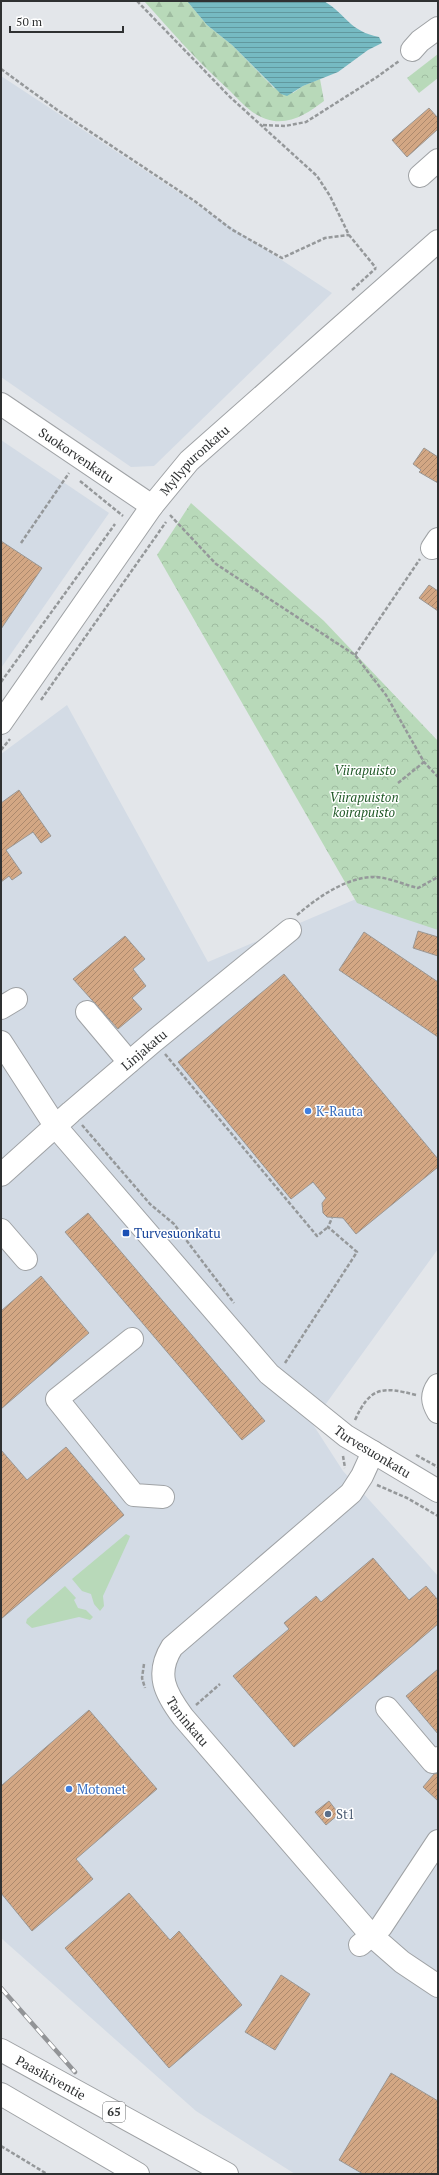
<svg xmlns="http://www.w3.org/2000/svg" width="439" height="2175" font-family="'PT Serif',serif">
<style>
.built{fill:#d3dbe5}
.green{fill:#b8d9b9}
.forest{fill:url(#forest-firs)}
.park{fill:url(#park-crowns)}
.water{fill:url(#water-rules)}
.building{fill:url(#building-hatch);stroke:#9a9794}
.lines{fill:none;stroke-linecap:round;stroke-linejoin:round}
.minor-casing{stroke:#9fa2a5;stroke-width:24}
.major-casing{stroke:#9fa2a5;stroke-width:24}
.highway-casing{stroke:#9fa2a5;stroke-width:24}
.path{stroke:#95989a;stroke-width:2.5;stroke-dasharray:4 2;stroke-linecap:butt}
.minor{stroke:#fff;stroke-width:22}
.major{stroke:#fff;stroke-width:22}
.highway{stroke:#fff;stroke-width:22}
.rail-casing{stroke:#929497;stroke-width:4.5}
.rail{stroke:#fff;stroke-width:3;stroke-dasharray:9;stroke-linecap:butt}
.shop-dot{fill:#3f7fe0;stroke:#fff;stroke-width:1.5}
.transit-dot{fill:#1a4fb4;stroke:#fff;stroke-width:1.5}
.service-dot{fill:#5c6f8a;stroke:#fff;stroke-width:1.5}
.labels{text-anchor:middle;stroke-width:3;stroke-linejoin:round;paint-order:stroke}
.shield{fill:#fff;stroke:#6d6f70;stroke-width:1}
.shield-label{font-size:12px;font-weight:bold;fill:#2f3132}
.street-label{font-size:13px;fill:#2f3132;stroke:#fff}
.park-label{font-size:13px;font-style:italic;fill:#205927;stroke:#fff}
.shop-label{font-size:13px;fill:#366cbe;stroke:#fff;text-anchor:start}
.transit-label{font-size:13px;fill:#164399;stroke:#fff;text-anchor:start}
.service-label{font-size:13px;fill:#4e5e75;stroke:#fff;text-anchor:start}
</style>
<defs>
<pattern id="forest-firs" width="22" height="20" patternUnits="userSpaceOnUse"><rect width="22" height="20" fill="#b8d9b9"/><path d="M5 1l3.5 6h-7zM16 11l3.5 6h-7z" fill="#9ebba0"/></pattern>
<pattern id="park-crowns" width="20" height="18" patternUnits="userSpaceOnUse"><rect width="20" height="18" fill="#b8d9b9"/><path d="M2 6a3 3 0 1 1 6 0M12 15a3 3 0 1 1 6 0" fill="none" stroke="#9ebba0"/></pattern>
<pattern id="water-rules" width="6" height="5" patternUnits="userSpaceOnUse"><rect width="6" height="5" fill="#76bac2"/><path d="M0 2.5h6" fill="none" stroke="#61989e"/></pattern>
<pattern id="building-hatch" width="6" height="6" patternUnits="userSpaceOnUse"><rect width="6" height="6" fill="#d3a784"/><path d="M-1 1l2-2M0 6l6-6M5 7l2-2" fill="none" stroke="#ac896d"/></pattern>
</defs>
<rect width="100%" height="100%" fill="#e3e6ea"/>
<g class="built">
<path d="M1 76 332 293 154 466 131 467 1 377Z"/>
<path d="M1 440 109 513 1 668Z"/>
<path d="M67 705 208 962 356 899 438 921V1249L312 1423 343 1471 438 1576V2174H295L196 2111 1 1938V754Z"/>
</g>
<g class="green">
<path d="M126 1534 130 1536 129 1539 103 1596 104 1606 100 1611 94 1604 91 1594 82 1591 72 1579Z"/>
<path d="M65 1586 76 1598 74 1600 78 1608 86 1610 93 1617 90 1620 79 1617 32 1628 26 1623 27 1619Z"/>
</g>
<path class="forest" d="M144 1H187L207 25 232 45 274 88 293 93 303 86 320 79 324 101C308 113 288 127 266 119 251 114 241 102 230 91 199 63 172 32 144 1Z"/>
<g class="park">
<path d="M438 54V78L419 93 407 78Z"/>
<path d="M191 503 324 621 438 741V930L357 903 157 555Z"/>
</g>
<path class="water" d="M187 1H324C347 15 349 31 379 37L382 43 368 50 338 72 303 86 287 96 281 94 232 45 207 25Z"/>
<g class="building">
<path d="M429 108 438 118V129L407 157 392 140Z"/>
<path d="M424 448 438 457V483L419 472 421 470 413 464Z"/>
<path d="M1 541 42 568 1 629Z"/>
<path d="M429 585 438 591V611L419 598Z"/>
<path d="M19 790 51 836 41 843 33 832 6 850 22 873 12 880 9 876 1 882V803Z"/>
<path d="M418 931 438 937V956L413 948Z"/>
<path d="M364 932 438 982V1037L339 970Z"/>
<path d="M125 936 145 959 133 969 146 986 132 998 142 1009 118 1029 73 979Z"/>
<path d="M284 974 438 1159V1167L356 1234 343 1218 327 1217 323 1213 322 1203 326 1198 313 1182 291 1199 178 1062Z"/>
<path d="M88 1213 265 1421 242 1440 65 1232Z"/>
<path d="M41 1276 89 1333 1 1409V1311Z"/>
<path d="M66 1447 124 1515 1 1619V1450L27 1480Z"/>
<path d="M373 1558 409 1600 426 1586 438 1600V1624L294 1747 233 1676 289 1629 284 1623 316 1596 321 1602Z"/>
<path d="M438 1669V1734L406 1696Z"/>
<path d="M89 1710 157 1789 76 1859 93 1879 32 1931 1 1893V1786Z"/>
<path d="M438 1773V1801L423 1787 434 1774Z"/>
<path d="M329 1801 339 1814 326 1825 315 1812Z"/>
<path d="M129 1893 170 1940 179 1931 242 2005 169 2068 65 1948Z"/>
<path d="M281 1975 310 1994 275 2050 245 2032Z"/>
<path d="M391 2073 438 2101V2174H363L339 2160Z"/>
</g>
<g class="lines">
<defs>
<g id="minor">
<path d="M412 50 420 41 438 28"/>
<path d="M420 176 438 160"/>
<path id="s1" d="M1 404 152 506"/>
<path d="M432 548 438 539"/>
<path d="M1 1008 16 999"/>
<path d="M87 1012 129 1062"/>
<path id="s2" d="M1 1175 71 1112 154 1041 290 930"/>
<path d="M1 1230 26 1259"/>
<path d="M132 1339 57 1399 134 1495 163 1497"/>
<path d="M438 1385C431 1395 432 1402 438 1412"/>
<path id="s3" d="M373 1452 362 1476 351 1493 172 1647C155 1674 165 1693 183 1717L371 1935 402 1962 438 1986"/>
<path d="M387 1708 433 1762 438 1758"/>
<path d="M360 1945 381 1927 438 1841"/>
</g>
<g id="major">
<path id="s4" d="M1 723 152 506 189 461 438 241"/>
<path id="s5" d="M1 1042 56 1127 269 1374 346 1436 438 1491"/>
</g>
<g id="highway">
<path id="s6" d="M1 2050 227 2174"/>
<path d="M1 2094 138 2174"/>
</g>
</defs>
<use href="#minor" class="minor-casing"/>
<use href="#major" class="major-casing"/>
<use href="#highway" class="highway-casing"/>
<g class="path">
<path d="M137 1 230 97 317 176 330 196 349 235 376 268"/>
<path d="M1 69 56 109 196 202 231 229 282 258 325 238 349 235"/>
<path d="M263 125 285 126 306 122 377 77 399 61"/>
<path d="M352 290 376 268"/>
<path d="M80 481 123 516"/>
<path d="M170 515 216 564 355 655 386 695 424 762 438 777"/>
<path d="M21 543 69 473"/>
<path d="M355 655 420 559"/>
<path d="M1 682 115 524"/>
<path d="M41 700 166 522"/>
<path d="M1 750 10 739"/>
<path d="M398 783 424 762"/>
<path d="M297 915C318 897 348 876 376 877 390 878 405 885 418 888L438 877"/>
<path d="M165 1054 317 1236 328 1227"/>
<path d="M82 1125 150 1204 174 1224 234 1303"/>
<path d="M285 1363 357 1252 328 1227 332 1218"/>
<path d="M355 1420C370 1387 382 1386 416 1395"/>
<path d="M416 1455 438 1467"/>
<path d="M343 1456 345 1468"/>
<path d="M377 1485 407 1498 438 1516"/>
<path d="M144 1664 142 1678 145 1688"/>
<path d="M196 1705 220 1684"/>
<path d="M1 2146 47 2174"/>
</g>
<use href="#minor" class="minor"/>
<use href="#major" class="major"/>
<use href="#highway" class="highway"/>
<defs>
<path id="rail" d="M1 1988 75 2072"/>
</defs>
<use href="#rail" class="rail-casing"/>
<use href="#rail" class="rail"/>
</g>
<g class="shop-dot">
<circle cx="308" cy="1111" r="4"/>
<circle cx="69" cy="1789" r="4"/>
</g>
<rect class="transit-dot" x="122" y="1229" width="8" height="8" rx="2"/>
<circle class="service-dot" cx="328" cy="1814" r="4"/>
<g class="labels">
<rect class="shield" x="103" y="2102" width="22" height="20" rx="3"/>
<g class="shield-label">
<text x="114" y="2116">65</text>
</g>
<g class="street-label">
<text dy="5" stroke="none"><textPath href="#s1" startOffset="91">Suokorvenkatu</textPath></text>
<text dy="5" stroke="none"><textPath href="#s4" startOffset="327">Myllypuronkatu</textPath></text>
<text dy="5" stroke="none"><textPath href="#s2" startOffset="190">Linjakatu</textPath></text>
<text dy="5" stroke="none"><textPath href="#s5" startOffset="557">Turvesuonkatu</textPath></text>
<text dy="5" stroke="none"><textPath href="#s3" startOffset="366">Taninkatu</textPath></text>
<text dy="5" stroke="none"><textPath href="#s6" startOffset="57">Paasikiventie</textPath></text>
</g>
<g class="park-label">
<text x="365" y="775">Viirapuisto</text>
<text x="364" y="802">Viirapuiston<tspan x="364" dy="15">koirapuisto</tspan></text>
</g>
<g class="shop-label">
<text x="316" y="1116">K-Rauta</text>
<text x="77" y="1794">Motonet</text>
</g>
<g class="transit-label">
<text x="134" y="1238">Turvesuonkatu</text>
</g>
<g class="service-label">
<text x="336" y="1819">St1</text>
</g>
</g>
<rect width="439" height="2175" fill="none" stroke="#2f3132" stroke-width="4"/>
<path d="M10 26v6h113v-6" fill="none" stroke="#2f3132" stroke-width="2"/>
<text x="16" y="26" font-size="12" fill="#2f3132" stroke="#ffffff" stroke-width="3" paint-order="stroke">50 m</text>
</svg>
